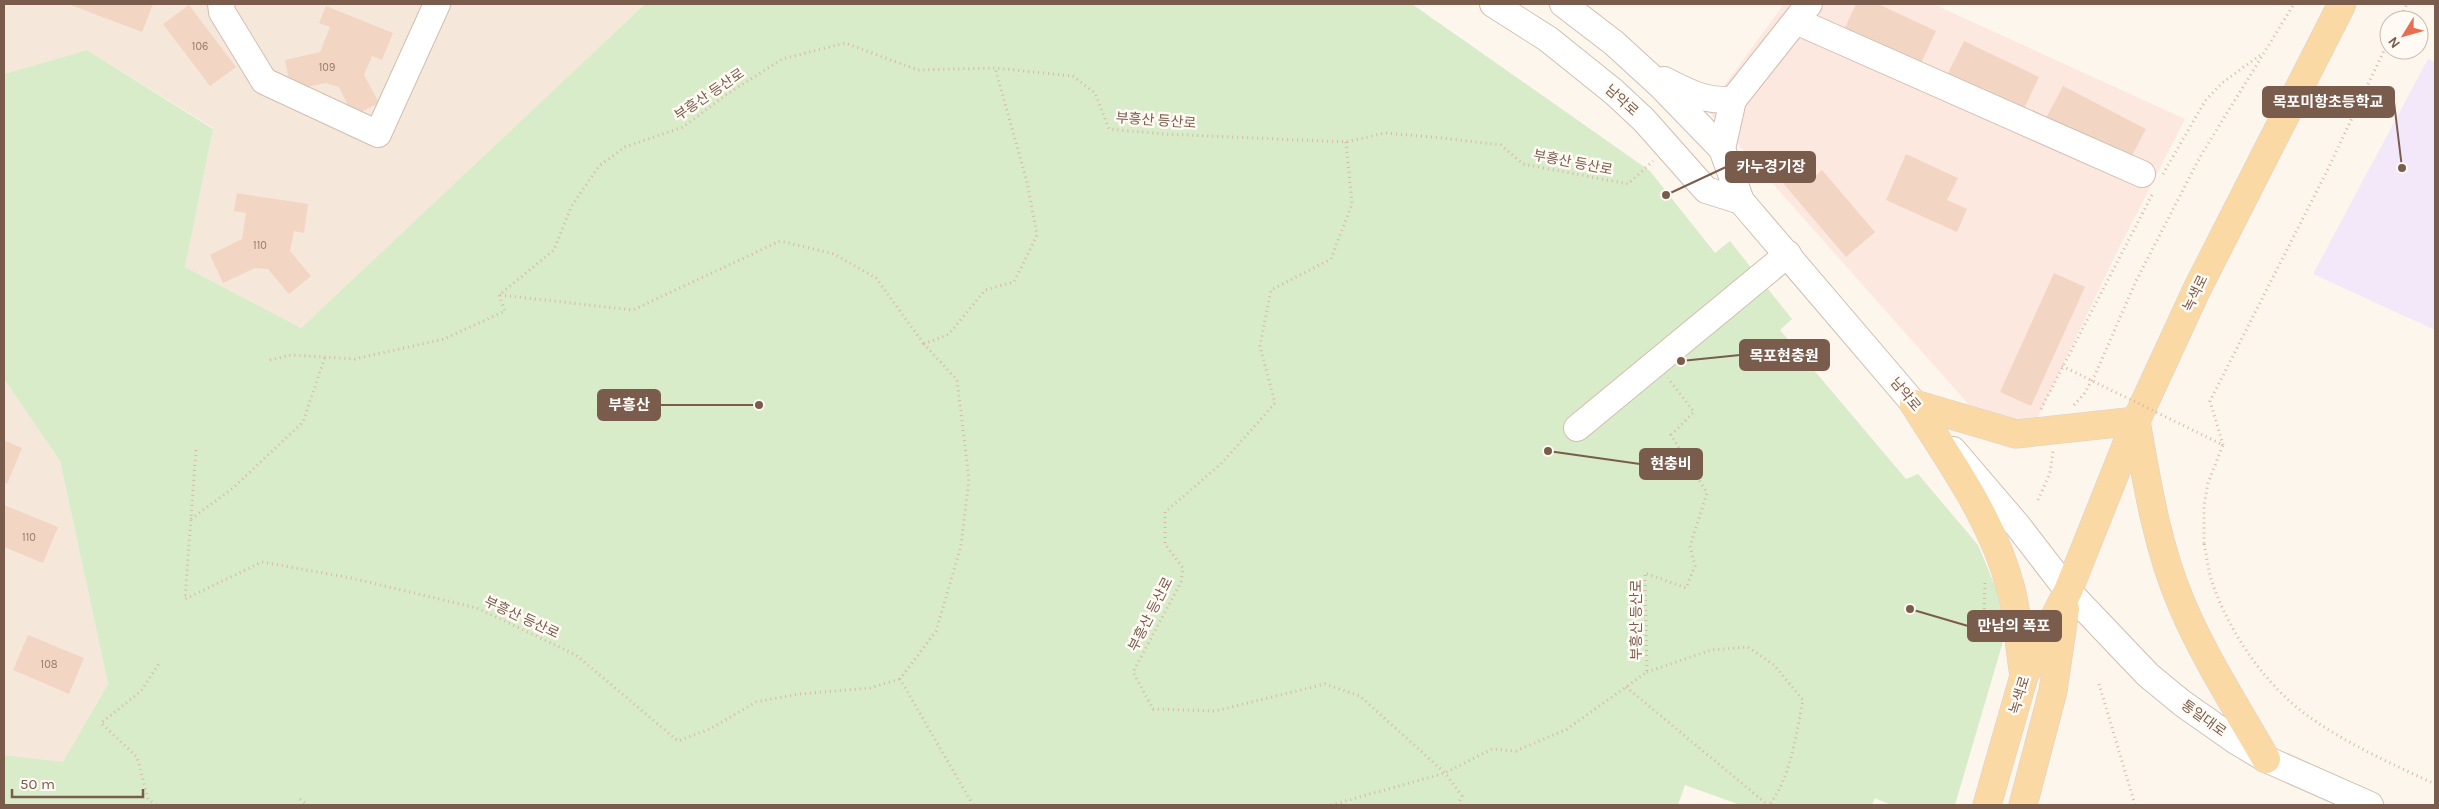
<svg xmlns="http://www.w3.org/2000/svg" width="2439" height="809" font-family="Karla,'Noto Sans KR',sans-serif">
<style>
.residential{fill:#f5e8da}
.commercial{fill:#fde8e0}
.education{fill:#f3e8fa}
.green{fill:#d8ecc9}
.building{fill:#f3d5c3}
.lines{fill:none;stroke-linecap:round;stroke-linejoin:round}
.minor-casing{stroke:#d1beb0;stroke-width:28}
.major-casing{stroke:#dad1cd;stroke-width:29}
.path{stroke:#d9b8a5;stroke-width:3;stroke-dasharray:1 4;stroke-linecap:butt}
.minor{stroke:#fff;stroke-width:26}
.major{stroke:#fbd9a5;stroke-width:28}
.path-bridge{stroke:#d9b8a5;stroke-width:3;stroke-dasharray:1 4;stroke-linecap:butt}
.labels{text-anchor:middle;stroke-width:5;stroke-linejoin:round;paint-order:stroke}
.number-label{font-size:11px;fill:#987a6a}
.street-label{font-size:14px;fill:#7a5c4d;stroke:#fffaf3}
.leader{fill:none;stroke:#7a5c4d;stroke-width:2}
.callout-dot{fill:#7a5c4d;stroke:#fffaf3;stroke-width:2}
.callout{fill:#7a5c4d;stroke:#7a5c4d;stroke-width:2}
.callout-label{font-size:15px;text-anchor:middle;font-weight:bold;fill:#fff}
</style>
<rect width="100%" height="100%" fill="#fdf6ec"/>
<g class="residential">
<path d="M4 4H645L301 328 185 267 213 128 87 50 4 74Z"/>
<path d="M4 379 60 461 108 684 63 763 4 755Z"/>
</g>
<path class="commercial" d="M1784 4H1933L2185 119 2116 254 2034 425 1971 407 1702 104 1724 86Z"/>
<path class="education" d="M2428 59 2435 62V330L2313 274Z"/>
<path class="green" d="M645 4H1412L1650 171 1715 253 1730 241 1792 319 1780 330 1906 479 1918 474 1978 545 1998 593 2004 638 1955 805H1891L1875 798 1872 805H1740L1685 785 1678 805H4V755L63 762 108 684 60 461 4 379V74L87 50 213 129 185 267 301 328Z"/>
<g class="building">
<path d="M68 4H153L142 32Z"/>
<path d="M1856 4H1878L1936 31 1921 63 1845 28Z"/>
<path d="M189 5 236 67 210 86 163 24Z"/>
<path d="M326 6 393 33 382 60 372 56 364 75 379 103 353 116 339 87 326 83 291 90 285 60 320 52 330 27 319 23Z"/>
<path d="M1964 41 2039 77 2023 111 1947 75Z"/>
<path d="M2063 86 2146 129 2127 165 2044 122Z"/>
<path d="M1906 154 1958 178 1947 200 1967 209 1957 232 1886 200Z"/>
<path d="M1793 160 1811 180 1822 170 1875 232 1846 257 1776 175Z"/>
<path d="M237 193 308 204 304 233 294 231 290 251 311 276 289 294 268 269 255 268 223 283 210 255 242 239 246 213 234 211Z"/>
<path d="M2054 273 2085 287 2031 406 2000 392Z"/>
<path d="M4 440 22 448 7 484 4 482Z"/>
<path d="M4 505 58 527 43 563 4 547Z"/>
<path d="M28 635 84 658 69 694 13 670Z"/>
</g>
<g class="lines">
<defs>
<g id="minor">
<path d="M221 4 222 12 264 81 378 134 437 4"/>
<path d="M1493 4 1548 39 1614 92 1644 120 1706 190 1741 201"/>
<path d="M1563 4 1614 43 1662 87 1722 149 1741 201 1928 420"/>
<path d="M1796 21 2142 174"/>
<path d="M1664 80C1691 93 1702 101 1733 100L1722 149"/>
<path d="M1733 100 1809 4"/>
<path d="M1577 428 1788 254"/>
<path d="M1953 450 2018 526 2068 591 2148 675 2182 703 2236 741 2266 759 2370 805"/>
</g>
<g id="major">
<path d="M1914 404 2016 434 2136 421C2147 483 2157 547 2182 605 2205 659 2237 708 2266 759"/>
<path d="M1914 404C1951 463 1993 520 2011 589 2018 616 2019 647 2024 676"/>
<path d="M1987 805 2024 676 2068 591 2136 421 2197 289 2342 4"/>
<path d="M2023 805 2053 691 2065 609"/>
</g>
</defs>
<use href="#minor" class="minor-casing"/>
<use href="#major" class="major-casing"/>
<g class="path">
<path d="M2399 20 2407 4"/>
<path d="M1346 142 1352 204 1331 259 1271 290 1260 346 1275 403 1221 464 1165 512V544L1183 568 1181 582 1133 672 1153 709 1215 711 1325 684 1360 696 1445 773 1462 796 1458 805"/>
<path d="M2163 174 2205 101 2222 83 2263 53"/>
<path d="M500 295 633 310 780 241 834 254 876 278 924 344"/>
<path d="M270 360 291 355 355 359 444 339 505 311 499 295 554 250 571 207 599 166 625 147 683 127 726 95 782 59 845 43 918 70 995 68 1073 76 1095 93 1109 129 1164 134 1346 142 1385 133 1442 138 1501 145 1523 164 1628 184 1653 161"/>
<path d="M2074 405 2084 394 2095 375 2136 281 2200 157 2294 4"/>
<path d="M2041 409 2153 193"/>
<path d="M2223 445 2210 401 2327 171 2389 40"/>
<path d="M196 450 185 599 262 562 351 578 477 608 576 655 678 741 710 729 756 702 799 694 870 688 900 679"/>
<path d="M2038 500 2050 473 2053 451"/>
<path d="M191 519 233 488 303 422 325 357"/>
<path d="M2204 544C2207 557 2208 570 2212 582 2229 632 2265 685 2308 716 2347 744 2392 764 2435 784"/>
<path d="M1985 583 1984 616 1997 641"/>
<path d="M1647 672 1711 650 1748 647 1774 665 1803 700C1796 735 1791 777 1769 805"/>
<path d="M2099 684 2135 805"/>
<path d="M1626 687 1768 805"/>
<path d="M300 799 307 805"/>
<path d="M156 805 148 799 137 757 101 723 141 691 160 662"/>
<path d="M973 805 900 679 936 631 961 546 969 479 957 380 924 344 949 334 985 290 1014 282 1037 235 1027 182 995 68"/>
<path d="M1331 805 1445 773 1492 749 1516 751 1567 729 1647 672 1645 573 1686 588 1695 566 1690 546 1707 493 1671 435 1694 412 1668 378"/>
</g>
<use href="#minor" class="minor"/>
<use href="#major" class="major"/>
<path class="path-bridge" d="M2062 366 2223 445 2208 483 2204 505V544"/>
</g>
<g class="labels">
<g class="number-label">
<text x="200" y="50">106</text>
<text x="327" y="71">109</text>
<text x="260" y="249">110</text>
<text x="29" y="541">110</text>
<text x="49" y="668">108</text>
</g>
<g class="street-label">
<text transform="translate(709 94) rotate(-34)" y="5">부흥산 등산로</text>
<text transform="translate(1622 100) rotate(42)" y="5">남악로</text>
<text transform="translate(1156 120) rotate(4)" y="5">부흥산 등산로</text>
<text transform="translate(1573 162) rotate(11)" y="5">부흥산 등산로</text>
<text transform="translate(2195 293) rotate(-64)" y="5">녹색로</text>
<text transform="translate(1906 394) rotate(50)" y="5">남악로</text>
<text transform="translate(1150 614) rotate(-63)" y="5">부흥산 등산로</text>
<text transform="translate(522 617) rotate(25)" y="5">부흥산 등산로</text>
<text transform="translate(1636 620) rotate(-90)" y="5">부흥산 등산로</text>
<text transform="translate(2019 695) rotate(-73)" y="5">녹색로</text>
<text transform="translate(2204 718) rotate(36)" y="5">통일대로</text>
</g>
</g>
<path class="leader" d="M2402 168L2394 102M1666 195L1726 167M1681 361L1740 355M759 405L660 405M1548 451L1640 464M1910 609L1968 626"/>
<g class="callout-dot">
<circle cx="2402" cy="168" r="5"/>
<circle cx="1666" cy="195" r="5"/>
<circle cx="1681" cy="361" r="5"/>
<circle cx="759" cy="405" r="5"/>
<circle cx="1548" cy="451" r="5"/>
<circle cx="1910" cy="609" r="5"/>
</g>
<g class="callout">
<rect x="2263" y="87" width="131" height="30" rx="5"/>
<rect x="1726" y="152" width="89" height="30" rx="5"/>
<rect x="1740" y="340" width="89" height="30" rx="5"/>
<rect x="598" y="390" width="62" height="30" rx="5"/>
<rect x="1640" y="449" width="62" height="30" rx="5"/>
<rect x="1968" y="611" width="93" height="30" rx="5"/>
</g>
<g class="callout-label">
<text x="2328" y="107">목포미항초등학교</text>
<text x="1771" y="172">카누경기장</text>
<text x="1784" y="361">목포현충원</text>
<text x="629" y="410">부흥산</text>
<text x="1671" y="469">현충비</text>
<text x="2014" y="631">만남의 폭포</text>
</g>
<rect width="2439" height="809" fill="none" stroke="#7a5c4d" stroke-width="10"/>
<g transform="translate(2404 35) rotate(233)"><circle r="24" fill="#fffaf3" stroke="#cabbb1"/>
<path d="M0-4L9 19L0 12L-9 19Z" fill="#e76f51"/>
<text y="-8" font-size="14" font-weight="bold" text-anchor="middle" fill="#7a5c4d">N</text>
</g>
<path d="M12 789v8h131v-8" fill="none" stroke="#7a5c4d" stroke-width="2.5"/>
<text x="20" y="789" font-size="15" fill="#7a5c4d" stroke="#fffaf3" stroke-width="4" paint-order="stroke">50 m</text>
</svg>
